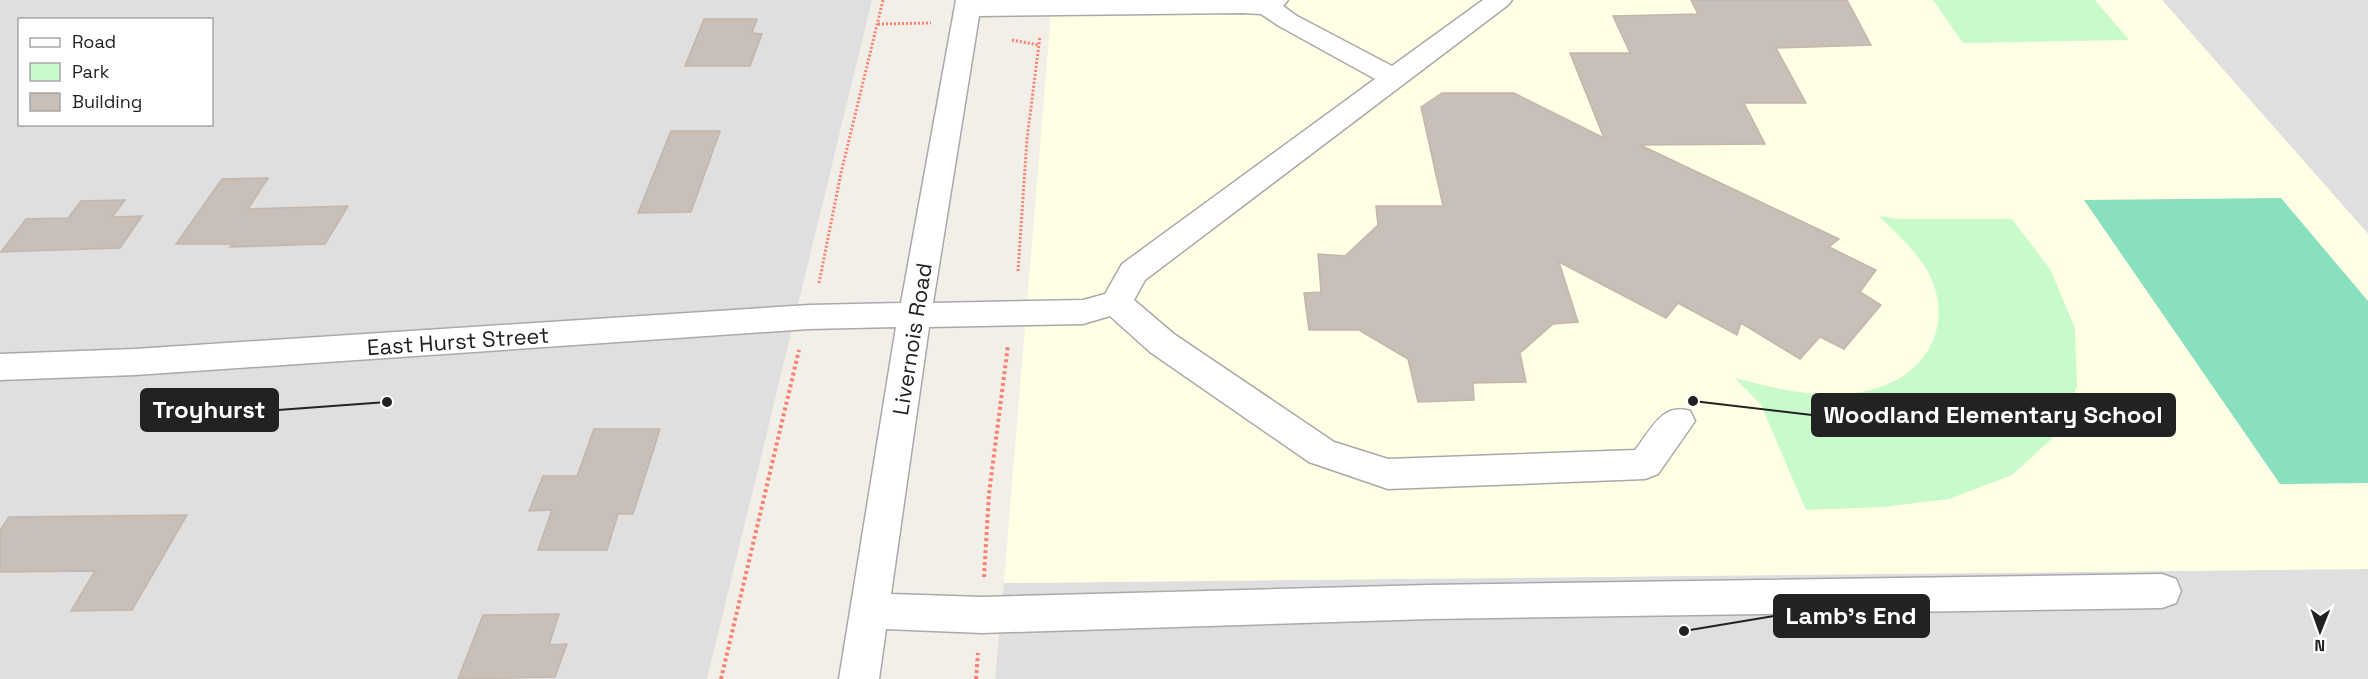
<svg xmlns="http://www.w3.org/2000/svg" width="2368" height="679" font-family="'Space Grotesk',sans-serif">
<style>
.residential{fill:#e0dfdf;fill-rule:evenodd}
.education{fill:#ffffe5}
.park{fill:#c8facc}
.pitch{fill:#88e0be}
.building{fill:#c7bfb8;stroke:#c4b6ab;stroke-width:1.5}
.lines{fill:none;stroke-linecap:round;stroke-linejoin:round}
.minor-casing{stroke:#a9a9a9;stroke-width:3}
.path-far1{stroke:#fa8072;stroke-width:3;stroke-dasharray:2 2;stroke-linecap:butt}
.path{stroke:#fa8072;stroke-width:4;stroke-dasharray:3 3;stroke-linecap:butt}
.minor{fill:#fff;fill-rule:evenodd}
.labels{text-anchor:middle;stroke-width:5;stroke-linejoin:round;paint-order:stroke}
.street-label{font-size:22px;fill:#222;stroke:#fff}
.leader{fill:none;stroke:#222;stroke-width:2}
.callout-dot{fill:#222;stroke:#fff;stroke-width:2}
.callout{fill:#222;stroke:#222;stroke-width:2}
.callout-label{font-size:24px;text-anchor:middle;font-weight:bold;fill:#fff}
</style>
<rect width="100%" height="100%" fill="#f2efe9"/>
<g class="residential">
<path d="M0 0H872L707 679H0ZM20 20H212V124H20Z"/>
<path d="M2162 0H2368V234Z"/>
<path d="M2368 569V679H995L1004 583Z"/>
</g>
<path class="education" d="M1052 0H2162L2368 234V569L1004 583Z"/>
<g class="park">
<path d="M1933 0H2095L2129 40 1963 43Z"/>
<path d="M1879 216 1899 219H2012L2050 269 2075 328 2077 386 2057 434 2012 475 1949 499 1882 507 1806 510 1761 405 1735 378C1776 389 1818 399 1861 392 1924 382 1960 324 1925 267 1913 248 1895 232 1879 216Z"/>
</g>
<path class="pitch" d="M2281 198 2368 301V483L2280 484 2084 200Z"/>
<g class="building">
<path d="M1691 0H1847L1871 45 1776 48 1806 103H1744L1765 144 1640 145 1839 239 1829 247 1876 270 1860 292 1881 305 1844 349 1820 337 1800 359 1741 323 1737 335 1678 303 1666 318 1559 262 1578 322 1553 324 1520 353 1526 382 1473 383 1474 400 1418 402 1408 359 1359 330H1309L1304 293 1321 292 1318 254 1345 256 1378 225 1376 206H1443L1421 107 1442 93H1514L1604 138 1570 53H1630L1613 16 1698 14Z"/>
<path d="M704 19H757L752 33 762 34 750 66H685Z"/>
<path d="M671 131H720L691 212 638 213Z"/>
<path d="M268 178 248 209 348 206 325 244 230 247 233 244H176L222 179Z"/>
<path d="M125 200 112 217 142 216 120 248 1 252 26 219 68 218 81 201Z"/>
<path d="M594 429H660L633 514H618L607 550H538L552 510 529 511 543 476H577Z"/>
<path d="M187 515 132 610 71 611 95 571 0 572V530L9 517Z"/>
<path d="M559 614 549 645 567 644 555 677 458 679 483 615Z"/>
</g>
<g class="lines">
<defs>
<path id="minor" d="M956 0H1288L1283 6 1297 16 1392 66 1483 0H1512L1508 5 1145 280 1134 300 1174 334 1334 442 1388 459 1635 450C1651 430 1662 402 1690 411L1695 421 1658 474 1645 479 1388 489 1309 462 1150 352 1110 316 1083 324 929 327 891 594 982 597 1429 585 2162 574 2176 579 2181 591 2176 603 2162 608 1429 619 982 633 886 629 879 679H839L896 327 809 329 135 375 0 380V354L135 349 809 305 901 303ZM1242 13 1261 14 1279 26 1375 79 1122 264 1105 294 1083 300 933 303 979 16Z"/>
</defs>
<use href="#minor" class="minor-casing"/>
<g class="path-far1">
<path d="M878 24 931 23"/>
<path d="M1012 40 1039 45"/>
<path d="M1018 271 1027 139 1040 36"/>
<path d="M819 283 841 173 883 0"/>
</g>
<g class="path">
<path d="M984 577 989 494 1008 345"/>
<path d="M721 679 799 350"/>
<path d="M976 679 978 653"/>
</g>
<use href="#minor" class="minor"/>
</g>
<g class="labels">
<g class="street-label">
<text transform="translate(912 339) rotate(-81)" y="8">Livernois Road</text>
<text transform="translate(458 341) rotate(-4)" y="8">East Hurst Street</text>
</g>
</g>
<path class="leader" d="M387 402L278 410M1693 401L1812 415M1684 631L1774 616"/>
<g class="callout-dot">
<circle cx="387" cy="402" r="6"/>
<circle cx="1693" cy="401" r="6"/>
<circle cx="1684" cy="631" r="6"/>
</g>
<g class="callout">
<rect x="141" y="389" width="137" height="42" rx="6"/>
<rect x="1812" y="394" width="363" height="42" rx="6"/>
<rect x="1774" y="595" width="155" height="42" rx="6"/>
</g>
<g class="callout-label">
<text x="209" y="418">Troyhurst</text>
<text x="1993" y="423">Woodland Elementary School</text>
<text x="1851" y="624">Lamb's End</text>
</g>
<rect x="18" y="18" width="195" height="108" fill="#ffffff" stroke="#a7a7a7" stroke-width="1.5"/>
<rect x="30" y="38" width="30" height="9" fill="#ffffff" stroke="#a7a7a7" stroke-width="1.5"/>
<text x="72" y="48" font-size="18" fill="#222222">Road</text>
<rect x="30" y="63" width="30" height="18" fill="#c8facc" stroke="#a7a7a7" stroke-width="1.5"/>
<text x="72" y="78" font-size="18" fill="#222222">Park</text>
<rect x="30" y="93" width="30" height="18" fill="#c7bfb8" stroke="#a7a7a7" stroke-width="1.5"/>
<text x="72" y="108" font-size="18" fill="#222222">Building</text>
<g transform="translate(2320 631) rotate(181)" stroke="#ffffff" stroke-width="4.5" paint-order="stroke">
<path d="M0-4.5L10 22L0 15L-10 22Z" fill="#222222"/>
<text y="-9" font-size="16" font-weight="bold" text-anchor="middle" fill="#222222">N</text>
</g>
</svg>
